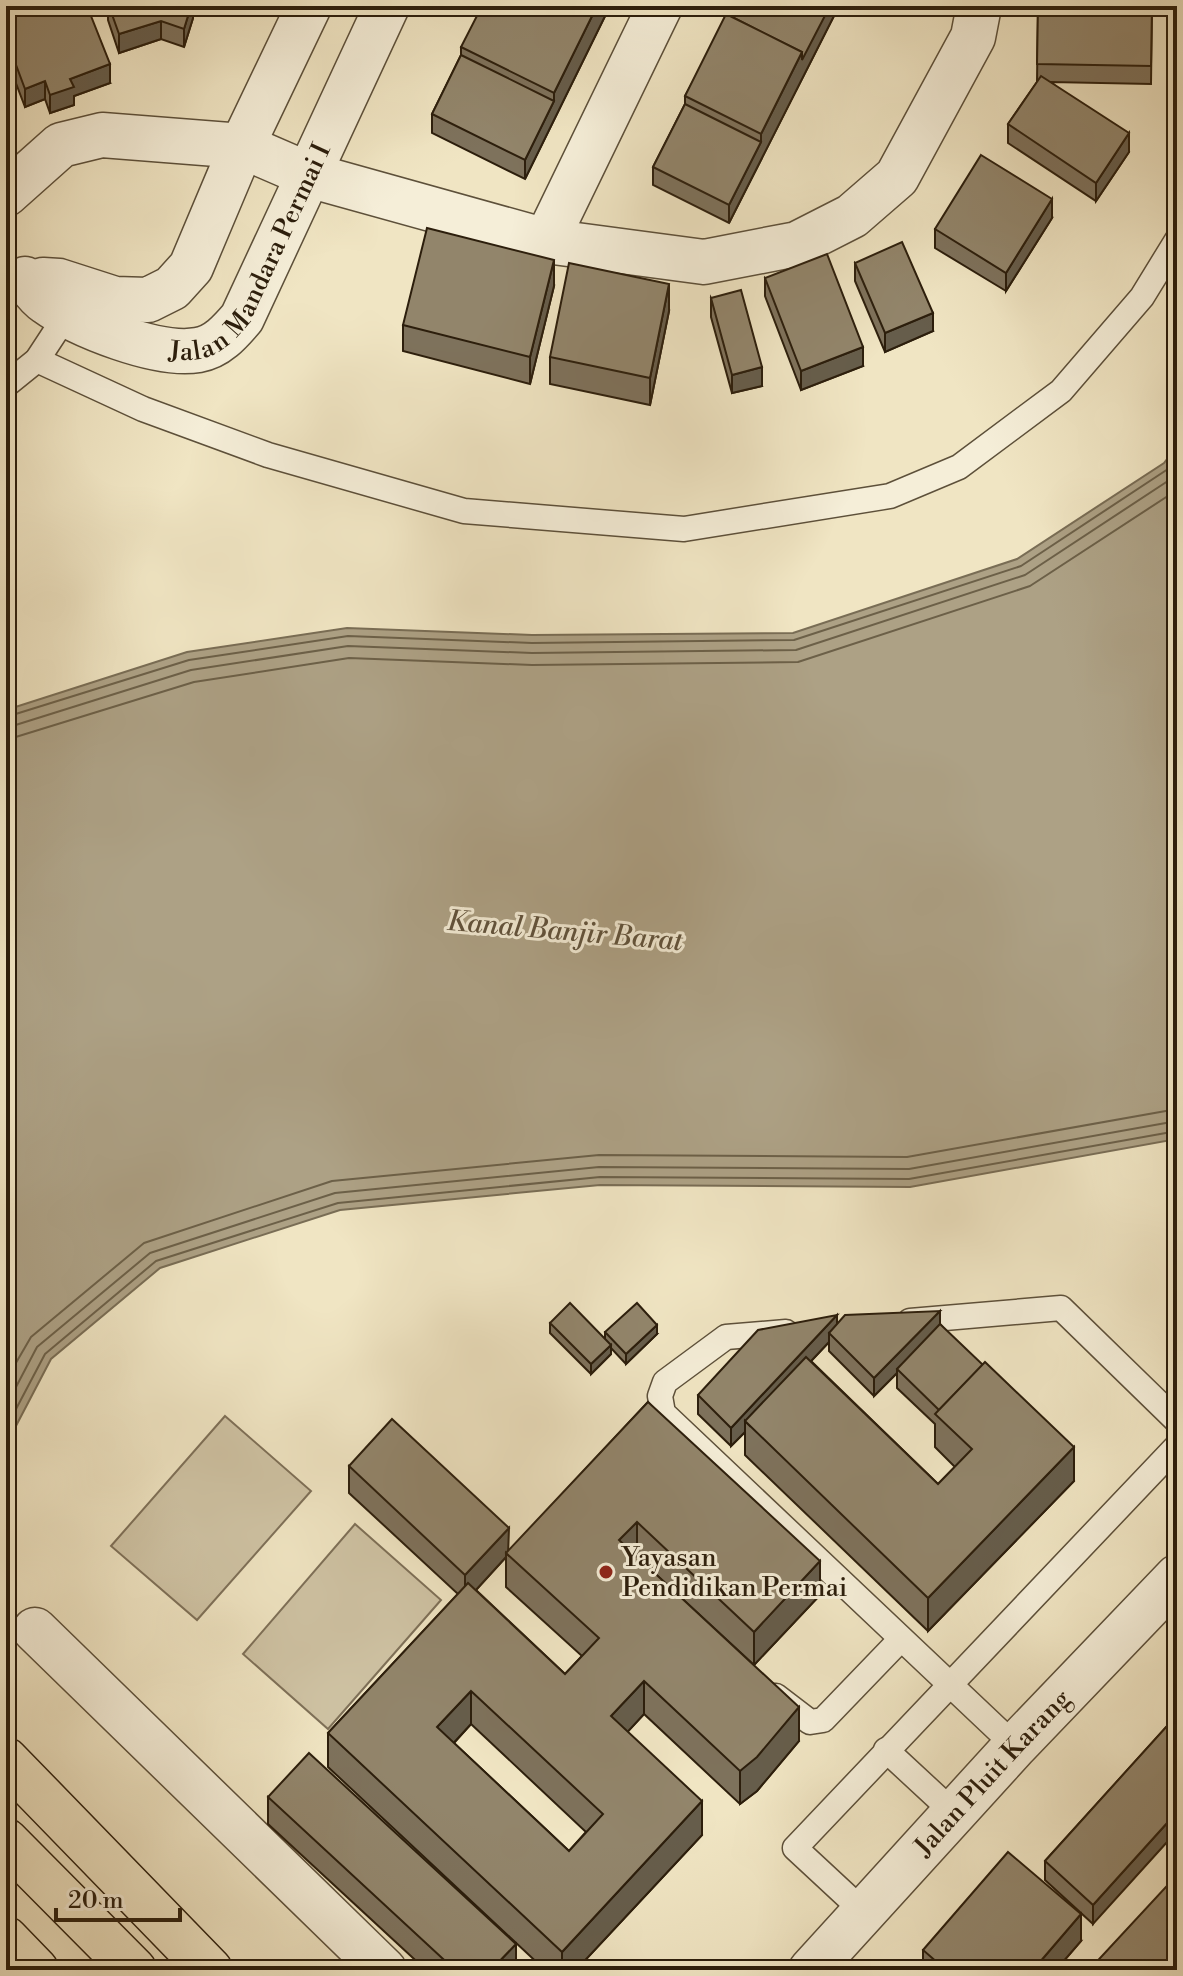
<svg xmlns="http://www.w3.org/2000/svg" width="1183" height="1976" font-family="'Libre Bodoni',serif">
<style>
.green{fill:#cfc3a4;stroke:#7e7058;stroke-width:2}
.water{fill:#ada185;stroke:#796d55;stroke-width:2}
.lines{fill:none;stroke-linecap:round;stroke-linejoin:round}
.shore{stroke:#6c6048;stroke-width:2}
.service-casing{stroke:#5d503a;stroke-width:27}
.minor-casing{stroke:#5d503a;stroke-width:47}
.tertiary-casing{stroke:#5d503a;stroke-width:47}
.motorway-casing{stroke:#2c1e0c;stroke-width:47}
.service{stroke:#f5eed8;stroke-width:24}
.minor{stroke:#f5eed8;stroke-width:44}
.tertiary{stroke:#f5eed8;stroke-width:44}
.motorway{stroke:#f0e5c3;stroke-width:44}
.wall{fill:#7e725c;stroke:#2c1e0c;stroke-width:2;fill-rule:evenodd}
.shaded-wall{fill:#665d4b;stroke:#2c1e0c;stroke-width:2}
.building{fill:#92856b;stroke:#2c1e0c;stroke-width:2;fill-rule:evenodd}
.poi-dot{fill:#8f2418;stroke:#f5eed8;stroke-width:3}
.labels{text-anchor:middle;stroke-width:6;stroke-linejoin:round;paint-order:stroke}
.street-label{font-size:26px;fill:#2c1e0c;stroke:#f5eed8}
.poi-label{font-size:26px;fill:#2c1e0c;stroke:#f5eed8;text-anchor:start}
.water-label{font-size:28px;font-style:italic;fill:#60523c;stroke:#f5eed8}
</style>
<rect width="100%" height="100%" fill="#f0e5c3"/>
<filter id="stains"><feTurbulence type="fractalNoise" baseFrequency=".0025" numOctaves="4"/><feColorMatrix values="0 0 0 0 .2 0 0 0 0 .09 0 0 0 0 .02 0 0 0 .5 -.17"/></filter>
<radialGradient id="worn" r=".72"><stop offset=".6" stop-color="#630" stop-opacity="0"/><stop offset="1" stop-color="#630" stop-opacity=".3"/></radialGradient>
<g class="green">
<path d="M225 1416 311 1491 197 1620 111 1546Z"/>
<path d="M355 1524 441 1600 328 1729 243 1654Z"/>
</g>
<path class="water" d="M1177 446V1139L910 1187 600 1185 340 1210 160 1268 51 1359 6 1445V710L187 652 347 628 532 635 793 633 1017 559 1164 463Z"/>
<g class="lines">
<g class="shore">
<path d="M6 717 189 660 348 636 532 643 794 640 1021 566 1168 469 1177 459"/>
<path d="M6 728 191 670 348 646 532 653 796 650 1025 575 1177 475"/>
<path d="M6 740 194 682 349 658 532 665 798 662 1030 586 1177 490"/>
<path d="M6 1380 31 1337 144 1243 332 1181 599 1155 907 1157 1177 1109"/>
<path d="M6 1406 37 1347 150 1253 335 1193 599 1167 909 1169 1177 1121"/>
<path d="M6 1428 45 1354 156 1261 338 1203 600 1177 909 1179 1177 1131"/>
</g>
<defs>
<g id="service">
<path d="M37 360 143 409 268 455 464 511 684 529 890 496 959 467 1061 391 1142 297 1177 240"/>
<path d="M6 385 37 360 73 305"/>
<path d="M910 1321 1061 1308 1177 1421"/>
<path d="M786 1332 726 1337 665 1382 660 1396 663 1413 1015 1746"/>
<path d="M776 1696 810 1722 823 1720 901 1639"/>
<path d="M886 1750 954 1813"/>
<path d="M865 1913 795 1848 1177 1446"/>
</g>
<g id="minor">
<path d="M6 194 61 145 102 135 242 146 309 175 546 241 704 262 797 244 852 216 897 177 973 37 979 6"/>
<path d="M546 241 660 6"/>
<path id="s1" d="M25 279C31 287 38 297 46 302 79 326 158 357 198 350 217 347 230 332 242 318L387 6"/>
<path d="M43 280 59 281 115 299 148 300 172 288 191 267 242 146 309 6"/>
<path d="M35 1630 384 1970"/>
</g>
<g id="tertiary">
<path id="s2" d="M811 1970 1015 1746 1177 1577"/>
</g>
<g id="motorway">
<path d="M6 1760 210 1970"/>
<path d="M6 1841 134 1970"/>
<path d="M6 1939 36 1970"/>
</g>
</defs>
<use href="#service" class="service-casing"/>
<use href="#minor" class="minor-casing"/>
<use href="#tertiary" class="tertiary-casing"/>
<use href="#motorway" class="motorway-casing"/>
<use href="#service" class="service"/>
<use href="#minor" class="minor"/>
<use href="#tertiary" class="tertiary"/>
<use href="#motorway" class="motorway"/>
</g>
<g class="wall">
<path d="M108 6H193V18L184 47 161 39 119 53 108 20Z"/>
<path d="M610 6 525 179 432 133V114L461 55V47Z"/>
<path d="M735 6H839L729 223 653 185V167L685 104V96Z"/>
<path d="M1038 6H1152L1151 84 1051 82 1129 152 1096 201 1008 143V124L1037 82Z"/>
<path d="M6 20 110 83 74 96V105L50 113 45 99 25 107 6 57Z"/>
<path d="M1052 218 1006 291 935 248V229Z"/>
<path d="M855 263 933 331 885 352 855 281Z"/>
<path d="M765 278 863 366 801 390 765 296Z"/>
<path d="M554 286 530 384 403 351V325Z"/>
<path d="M711 298 762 386 732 393 711 317Z"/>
<path d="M669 311 650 405 550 384V357Z"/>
<path d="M550 1323 605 1339V1332L657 1334 626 1364 611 1348V1354L591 1374 550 1333Z"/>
<path d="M940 1324 1074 1481 928 1631 745 1455V1432L731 1446 698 1414V1395L837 1325ZM829 1342V1351L874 1396 897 1373V1388L935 1424V1447L955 1467 938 1484 811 1361Z"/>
<path d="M648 1402 820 1595 754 1665 636 1556 799 1741 757 1791 740 1804 644 1714 627 1732 702 1835 576 1970H545L328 1767V1733L458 1594 349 1493V1466L509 1551ZM506 1557V1587L582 1656 565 1674 476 1590ZM471 1724 586 1832 569 1851 454 1743Z"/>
<path d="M1177 1715 1093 1924 1045 1880V1861Z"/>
<path d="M268 1797 516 1970H426L268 1824Z"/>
<path d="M1081 1941 1056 1970H923V1950Z"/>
</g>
<g class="shaded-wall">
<path d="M191 6H193V18L184 47V29Z"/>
<path d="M597 6H610L525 179V160L554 101V93Z"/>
<path d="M830 6H839L729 223V205L761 142V134L802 52Z"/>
<path d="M161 21V39L119 53V34Z"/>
<path d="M110 64V83L74 96V105L50 113V95L70 79Z"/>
<path d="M45 81V99L25 107V89Z"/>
<path d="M1129 133V152L1096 201V183Z"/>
<path d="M1052 199V218L1006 291V273Z"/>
<path d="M554 260V286L530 384V357Z"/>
<path d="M669 284V311L650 405V378Z"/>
<path d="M933 313V331L885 352V333Z"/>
<path d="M863 347V366L801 390V371Z"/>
<path d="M762 367V386L732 393V375Z"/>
<path d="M940 1311V1330L897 1369V1373L874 1396V1378Z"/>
<path d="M837 1315V1334L829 1333V1342L750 1426 745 1421V1432L731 1446V1428Z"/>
<path d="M657 1325V1334L626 1364V1354Z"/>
<path d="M611 1345V1354L591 1374V1364Z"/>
<path d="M1074 1447V1481L928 1631V1598Z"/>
<path d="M637 1522V1556L619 1574V1540Z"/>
<path d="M509 1528 508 1555 506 1553V1557L465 1602V1575Z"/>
<path d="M820 1561V1595L754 1665V1632Z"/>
<path d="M644 1681V1714L611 1750V1716Z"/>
<path d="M471 1691V1724L437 1761V1727Z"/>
<path d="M799 1707V1741L757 1791 740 1804V1771Z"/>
<path d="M702 1801V1835L576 1970H562V1952Z"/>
<path d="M1177 1812V1831L1093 1924V1905Z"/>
<path d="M1081 1914V1941L1056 1970H1033Z"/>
<path d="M516 1944V1970H491Z"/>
</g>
<g class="building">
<path d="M43 6H87L110 64 70 79 74 87 50 95 45 81 25 89 6 38V20Z"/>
<path d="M109 6H191L184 29 161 21 119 34Z"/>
<path d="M482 6H597L554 93 461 47Z"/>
<path d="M735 6H830L802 60V52L730 16Z"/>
<path d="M1038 6H1152L1151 66 1037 64Z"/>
<path d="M726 14 802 52 761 134 685 96Z"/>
<path d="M461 55 554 101 525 160 432 114Z"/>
<path d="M1041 76 1129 133 1096 183 1008 124Z"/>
<path d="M685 104 761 142 729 205 653 167Z"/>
<path d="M981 155 1052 199 1006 273 935 229Z"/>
<path d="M427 228 554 260 530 357 403 325Z"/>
<path d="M902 242 933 313 885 333 855 263Z"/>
<path d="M827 254 863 347 801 371 765 278Z"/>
<path d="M569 263 669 284 650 378 550 357Z"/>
<path d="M741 290 762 367 732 375 711 298Z"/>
<path d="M570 1303 611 1345 591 1364 550 1323Z"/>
<path d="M637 1303 657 1325 626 1354 605 1332Z"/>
<path d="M940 1311 874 1378 829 1333 845 1315Z"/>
<path d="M837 1315 731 1428 698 1395 758 1330Z"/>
<path d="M940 1324 983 1365 939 1410 897 1369Z"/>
<path d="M806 1357 938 1484 972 1449 935 1414 985 1362 1074 1447 928 1598 745 1421Z"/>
<path d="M648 1402 820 1561 754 1632 637 1522 619 1540 799 1707 757 1757 740 1771 644 1681 611 1716 702 1801 562 1952 328 1733 468 1583 565 1674 599 1638 506 1553ZM471 1691 603 1814 569 1851 437 1727Z"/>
<path d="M392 1419 509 1528 465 1575 349 1466Z"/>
<path d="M1177 1715V1812L1093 1905 1045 1861Z"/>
<path d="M309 1753 516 1944 491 1970H455L268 1797Z"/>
<path d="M1008 1852 1081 1914 1033 1970H946L923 1950Z"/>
<path d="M1177 1875V1970H1089Z"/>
</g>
<circle class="poi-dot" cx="606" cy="1572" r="8"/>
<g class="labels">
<g class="street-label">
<text dy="9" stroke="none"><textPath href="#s1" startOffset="302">Jalan Mandara Permai I</textPath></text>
<text dy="9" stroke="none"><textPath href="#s2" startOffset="268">Jalan Pluit Karang</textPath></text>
</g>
<g class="poi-label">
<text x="622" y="1566">Yayasan<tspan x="622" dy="30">Pendidikan Permai</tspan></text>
</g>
<g class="water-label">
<text transform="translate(565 930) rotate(5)" y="10">Kanal Banjir Barat</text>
</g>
</g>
<rect width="1183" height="1976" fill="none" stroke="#f0e5c3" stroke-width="32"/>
<rect x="8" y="8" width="1167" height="1960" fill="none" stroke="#2c1e0c" stroke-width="4"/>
<rect x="16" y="16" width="1151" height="1944" fill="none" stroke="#2c1e0c" stroke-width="2"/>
<path d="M56 1908v12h124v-12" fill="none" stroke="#2c1e0c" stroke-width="4"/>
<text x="68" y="1908" font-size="24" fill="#2c1e0c" stroke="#f5eed8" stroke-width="6" paint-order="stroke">20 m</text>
<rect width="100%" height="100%" filter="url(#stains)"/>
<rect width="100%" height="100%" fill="url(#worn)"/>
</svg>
